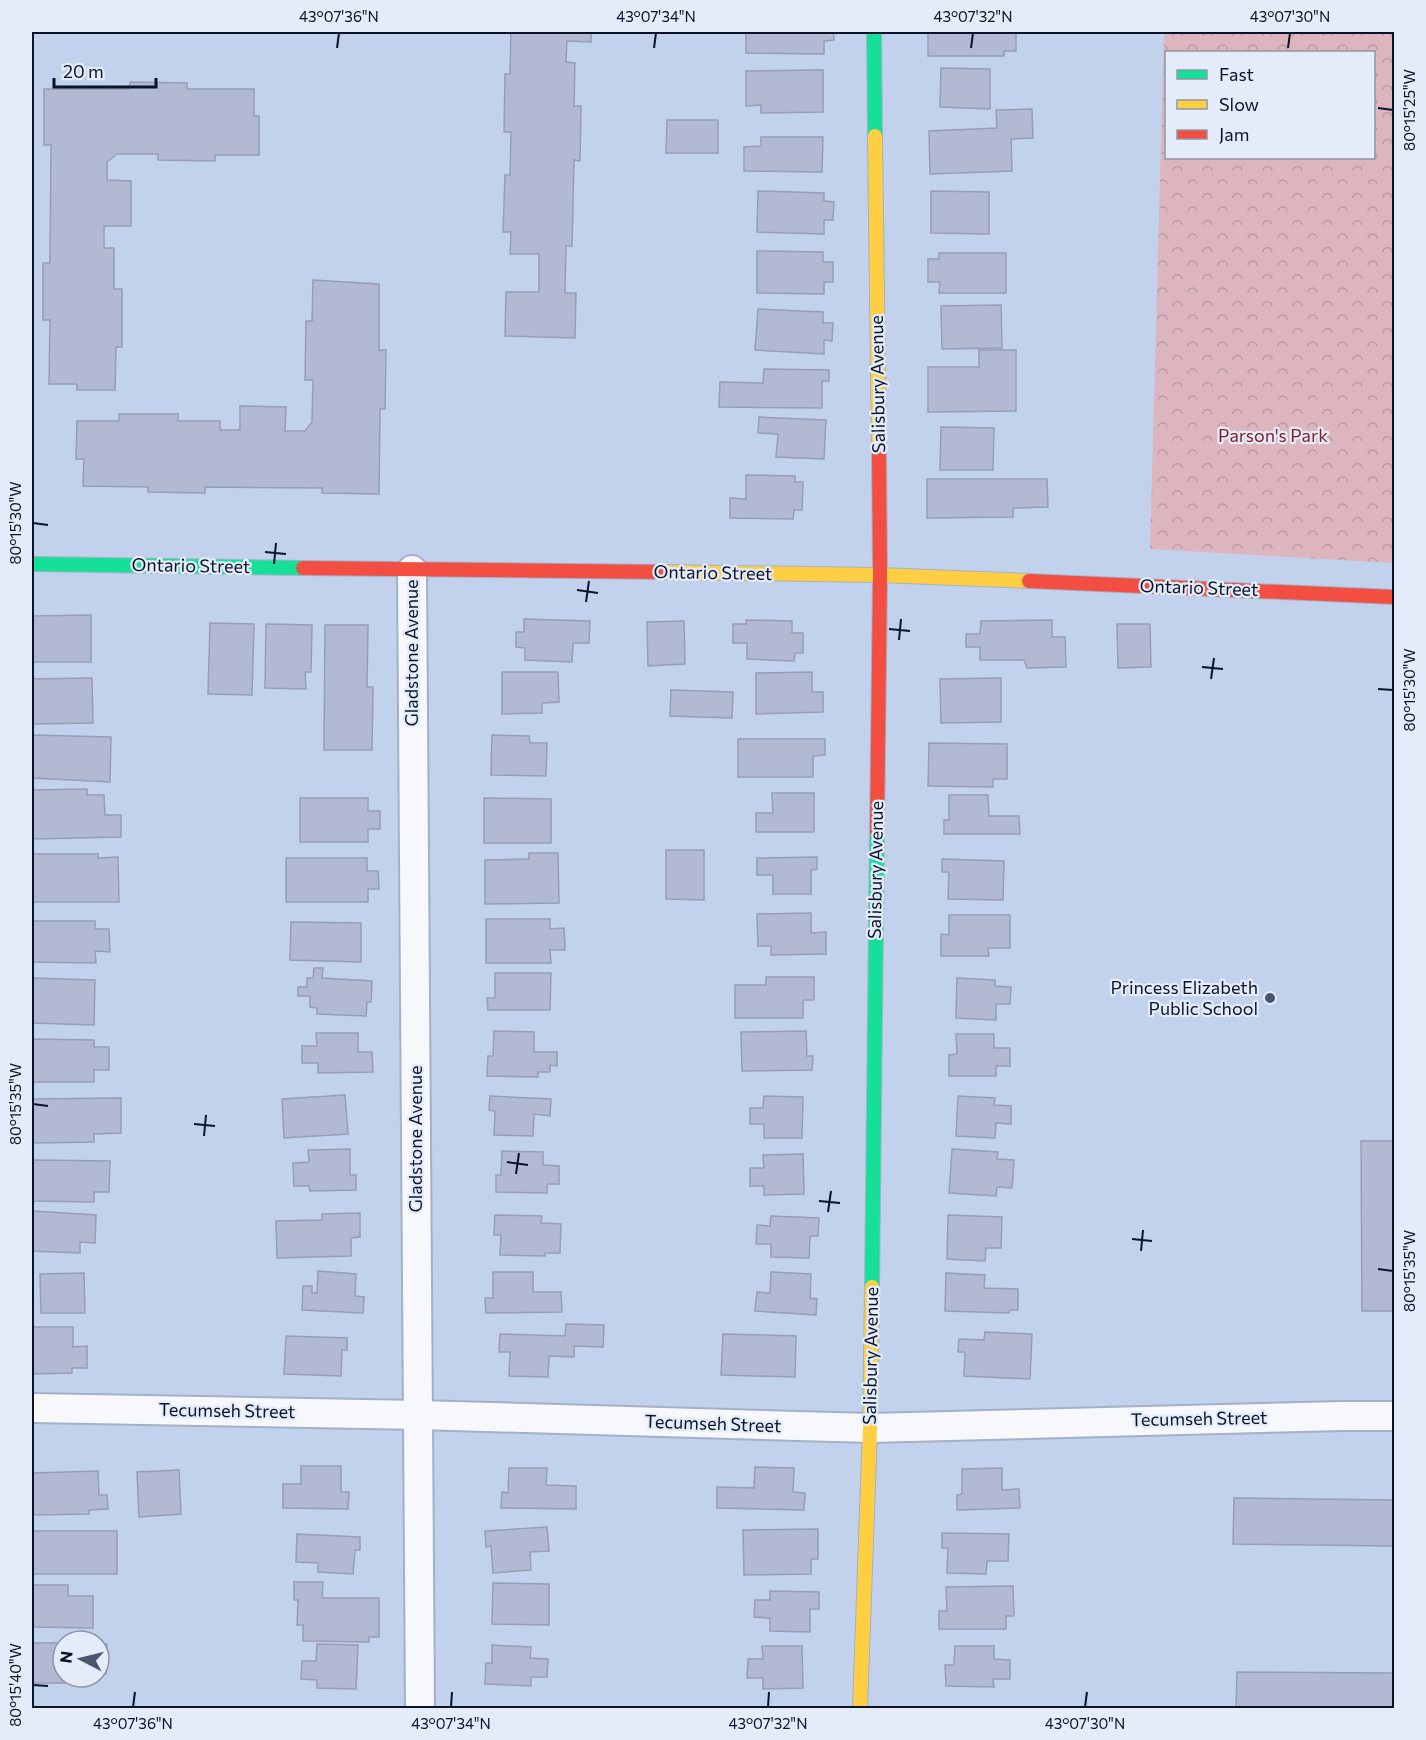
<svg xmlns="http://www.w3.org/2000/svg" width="1426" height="1740" font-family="Commissioner,sans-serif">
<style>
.forest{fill:url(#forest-crowns);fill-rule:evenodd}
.building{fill:#b2bad3;stroke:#979db6;stroke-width:1.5}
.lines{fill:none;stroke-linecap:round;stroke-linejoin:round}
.street-casing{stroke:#a4b0c7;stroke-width:32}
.fast-casing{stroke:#a4b0c7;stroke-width:16}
.slow-casing{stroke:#a4b0c7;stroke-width:16}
.jam-casing{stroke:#a4b0c7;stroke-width:16}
.street{stroke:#f6f8fc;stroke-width:28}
.fast{stroke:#16e098;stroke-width:14}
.slow{stroke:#ffcf43;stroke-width:14}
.jam{stroke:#f24e42;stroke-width:14}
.ticks{fill:none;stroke:#09142b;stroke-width:2}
.poi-dot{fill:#4a566f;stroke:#e5ecf9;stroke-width:2}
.labels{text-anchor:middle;stroke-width:4.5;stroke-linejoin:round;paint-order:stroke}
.street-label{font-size:18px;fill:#09142b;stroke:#e5ecf9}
.park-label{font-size:18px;fill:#851e23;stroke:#e5ecf9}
.poi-label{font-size:18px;fill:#09142b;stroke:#e5ecf9;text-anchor:end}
.neatline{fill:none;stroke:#09142b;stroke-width:2}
.ticks-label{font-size:15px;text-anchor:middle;fill:#09142b}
</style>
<defs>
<pattern id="forest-crowns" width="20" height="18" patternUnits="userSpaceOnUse" patternTransform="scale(1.5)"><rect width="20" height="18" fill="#dcb5be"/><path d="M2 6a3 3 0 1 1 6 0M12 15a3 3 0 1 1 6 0" fill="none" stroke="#bb9ba3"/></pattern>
</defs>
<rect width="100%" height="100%" fill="#c2d1ec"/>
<path class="forest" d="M1164 32H1394V563L1150 549ZM1166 52H1374V158H1166Z"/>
<g class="building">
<path d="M511 32H591V42L567 41 566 62 575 63 574 106H581L580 161 574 160 572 246H566L565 293H576L575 338 505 336 506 292H539V254H510L511 232H503L505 175H510L511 132H504L505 74H510Z"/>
<path d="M746 32H834V40L824 41V54L746 53Z"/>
<path d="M928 32H1016V51H1004V56H928Z"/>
<path d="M941 68 990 69V109L940 107Z"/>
<path d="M823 70V112L761 113V105L746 106V71Z"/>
<path d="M130 82 187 83V89H254V116H259V155H215V161L158 160V154H117L107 162V180L131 181V226H104V248H114V289H122V347H116L115 390H77V384H49L50 320H43V263H50L51 145H44V89H129Z"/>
<path d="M1032 109 1033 138 1011 139 1012 171 930 174 929 131 997 128 996 110Z"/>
<path d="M667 120H718V153H666Z"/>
<path d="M761 137H823L822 172 744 171V147L761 146Z"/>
<path d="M758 191 824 193V201L834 202 833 220H824V234L757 232Z"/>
<path d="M931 191 989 192V234L931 233Z"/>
<path d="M757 251 823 252V262H833V282H824V294L757 293Z"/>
<path d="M939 253H1006V293H939L940 282H928V259H939Z"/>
<path d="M313 280 379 284V350H386L385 409H380L379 494 322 493V488L205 487V493L148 492V487L83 486 84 459H76L77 421H119V414H178V421H220V430H240V406L286 407 285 431H305L312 422 313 380H305L306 321H312Z"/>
<path d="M1001 305 1002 348 942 349 941 306Z"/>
<path d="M758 309 823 312V323H833L832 341 824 340V354L755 350Z"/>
<path d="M979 350H1016V411L928 412V367H979Z"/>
<path d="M764 369 829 370V381H822V408L719 407 720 382 763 383Z"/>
<path d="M759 417 826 420 824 459 776 457 778 434 758 433Z"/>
<path d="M941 427 994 428 993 470H940Z"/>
<path d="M746 475 795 476V482H803L802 510H794L793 519 730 518V498L746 499Z"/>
<path d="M927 479H1047L1048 507 1013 508V517L927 518Z"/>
<path d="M91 615V662H32V616Z"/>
<path d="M524 619 590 621 589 643H573L572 662 525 660V648L516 647V632H524Z"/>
<path d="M746 620 792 621V633H803V653H795L794 661 747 659V643H733V624H746Z"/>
<path d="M1052 620V637H1065L1066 667 1027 668 1024 660H980V647H966V634H980L981 621Z"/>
<path d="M684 621 685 664 648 666 647 622Z"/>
<path d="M210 623 254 624 252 695 208 694Z"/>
<path d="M266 624 312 625 311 672H305L306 689 265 688Z"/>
<path d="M1117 624H1150L1151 667 1118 668Z"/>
<path d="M325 625H368L367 687H373L372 750H324Z"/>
<path d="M502 672H558L559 702 542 703V713L502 714Z"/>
<path d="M812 672V692H823V712L756 714V673Z"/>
<path d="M92 678 93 723 32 724V679Z"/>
<path d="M1001 678V722L941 723 940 679Z"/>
<path d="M671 690 733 692 732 718 670 716Z"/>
<path d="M32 735 111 737 110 782 32 778Z"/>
<path d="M492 735 529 736 530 743H547L546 776 491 775Z"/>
<path d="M738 739H825V755L813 756V777H738Z"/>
<path d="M929 743 1007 744V779H993V787L928 786Z"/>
<path d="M87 789V795H104L105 815H121V837L32 839V790Z"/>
<path d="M772 793H814V832H756V813H773Z"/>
<path d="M949 795H988L989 816H1019L1020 834H944V820H949Z"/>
<path d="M300 798H368V811H380V829H368V842H300Z"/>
<path d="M484 798 551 799V843H484Z"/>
<path d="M666 850H704V900L666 899Z"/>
<path d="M529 853H558L559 903 485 904V860L529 859Z"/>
<path d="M32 854H98V858L118 857 119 902H32Z"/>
<path d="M817 857V869L811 870V894H773V875H757V858Z"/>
<path d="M286 858H367V871H378L379 889H368V902H286Z"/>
<path d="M942 859 1004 861 1003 900 948 899 949 872H942Z"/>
<path d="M811 913V933L826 932V954L771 955V946H758L757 914Z"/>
<path d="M949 915H1010V948H988L989 956H941V934L949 935Z"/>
<path d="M486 919H550V929L564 928 565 950H550L551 963H486Z"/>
<path d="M32 921H95V929H109L110 952 95 951 96 963 32 962Z"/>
<path d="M291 922 361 923V962L290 960Z"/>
<path d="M314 968H323L322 978 372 981 371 1002H367L366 1016 317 1014V1008L310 1007V996H298V987H307V978H313Z"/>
<path d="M495 973H551L550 1010H488L487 998H495Z"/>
<path d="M766 977H814V1000H803V1018H735V985H766Z"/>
<path d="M33 978 95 980 94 1025 32 1023Z"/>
<path d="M957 978 995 980V986L1011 987 1010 1004H996V1020L956 1018Z"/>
<path d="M494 1031 534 1032V1052H557V1066L550 1065V1072H538V1077L487 1076 488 1056H493Z"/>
<path d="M806 1031 807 1056H813L812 1070 742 1071 741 1032Z"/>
<path d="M316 1033H358V1052H372L373 1072 318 1073V1063H302V1046H317Z"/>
<path d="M956 1034H994V1048H1010V1066H996V1076H949V1055L957 1054Z"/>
<path d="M32 1039 94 1040V1047H109V1070H94V1082H32Z"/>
<path d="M345 1095 348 1134 284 1138 282 1099Z"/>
<path d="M490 1096 551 1099 550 1116 534 1114 533 1136 494 1135 495 1111 489 1110Z"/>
<path d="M764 1096 803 1097 802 1138H764V1124H750V1108H763Z"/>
<path d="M958 1096 995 1098 994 1105 1011 1106V1124L996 1123 995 1138 956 1136Z"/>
<path d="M121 1098V1133L94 1134V1142L32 1143V1099Z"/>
<path d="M1361 1141H1394V1311H1362Z"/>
<path d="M350 1149V1175H356V1190L310 1191 309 1186H294L293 1163 309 1162 308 1150Z"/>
<path d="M952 1149 998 1152 997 1159 1014 1160 1012 1188 997 1187 996 1196 949 1193Z"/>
<path d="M502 1151 543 1152V1165L559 1166V1184H547V1193L496 1192V1175H501Z"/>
<path d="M803 1154 804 1194 764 1195V1186H750V1168H764L763 1155Z"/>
<path d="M32 1160 110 1161 109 1192H94V1202L32 1201Z"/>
<path d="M33 1211 96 1215 95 1243 80 1242V1253L32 1251Z"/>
<path d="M360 1213V1237L351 1238V1256L277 1258 276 1221 322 1220V1214Z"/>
<path d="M495 1215 542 1216 541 1223 561 1224 560 1253H545V1256L500 1255 501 1235H494Z"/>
<path d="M948 1215 1002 1217 1001 1248H986L985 1261 947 1259Z"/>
<path d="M771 1216 819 1218 818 1236H810L809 1258 771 1257V1244H756L757 1225 770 1226Z"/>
<path d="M318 1271 356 1274 355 1296 364 1297 363 1313 302 1310 303 1286H312V1293H317Z"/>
<path d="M493 1272H533V1292H561L562 1312 486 1313 485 1298H493Z"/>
<path d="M771 1272 811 1274 810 1298 817 1299 816 1315 755 1311 757 1292 770 1293Z"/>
<path d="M84 1273 85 1313H41L40 1274Z"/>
<path d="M946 1273 985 1275 984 1288 1018 1289V1310H1010L1009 1313 945 1311Z"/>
<path d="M566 1324 604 1325 603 1347 574 1346V1357L549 1356 548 1377 509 1376 510 1352H499L500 1334 565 1336Z"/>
<path d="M32 1327H73V1347L87 1346V1368H72V1373L32 1374Z"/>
<path d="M985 1332 1032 1334 1030 1379 964 1376 965 1352H958L959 1339 984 1340Z"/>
<path d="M723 1334 796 1336 795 1377 721 1375Z"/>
<path d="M286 1336 347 1338V1350H342L341 1376 284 1374Z"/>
<path d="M301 1466H341V1492H349L348 1509 283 1508V1484H301Z"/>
<path d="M755 1467 794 1468 793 1492 805 1493 804 1510 717 1508V1487L754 1488Z"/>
<path d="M509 1468H547L546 1485 576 1486V1509L501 1508 502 1492 508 1493Z"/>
<path d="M1002 1468V1490L1019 1489 1020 1508 957 1510V1495L962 1494V1469Z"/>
<path d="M179 1470 181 1514 139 1517 137 1472Z"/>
<path d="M98 1471 99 1495H107L108 1509 89 1510V1514L32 1515V1473Z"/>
<path d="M1234 1498 1394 1500V1546L1233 1544Z"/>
<path d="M547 1527 549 1551 530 1552 531 1570 493 1573 491 1546 486 1547 485 1531Z"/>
<path d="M818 1529V1559H811V1574L744 1575 743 1530Z"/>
<rect x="32" y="1531" width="85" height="43"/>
<path d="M942 1533 1009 1534 1008 1561H987L986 1574 947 1573 948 1548H942Z"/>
<path d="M297 1534 360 1537V1550H355L353 1574 318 1572V1563L296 1562Z"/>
<path d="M294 1582H323L322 1598H379V1637H369V1642L303 1641V1625H297L298 1600H294Z"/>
<path d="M493 1583 549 1584V1625L492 1624Z"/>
<path d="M32 1585H68V1596H93V1628L32 1627Z"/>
<path d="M1013 1586 1014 1616H1006V1629H939V1611H947L946 1587Z"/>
<path d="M770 1591 819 1592V1609H810V1632L770 1631V1618L754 1617 755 1600H770Z"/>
<path d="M32 1643H63V1677H71V1683H32Z"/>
<path d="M99 1644H107L106 1674H99Z"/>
<path d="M317 1644 358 1645 356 1689 317 1688V1680L301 1679 302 1661H316Z"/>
<path d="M492 1645 531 1647 530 1658 548 1659 547 1677H531V1686L485 1684 486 1663H492Z"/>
<path d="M762 1646H802L803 1688 763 1689V1678H747L748 1659H763Z"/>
<path d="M955 1646H994V1659L1010 1660V1679H993L994 1687 946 1686 945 1665H954Z"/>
<path d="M1237 1672 1394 1673V1708H1236Z"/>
</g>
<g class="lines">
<defs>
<g id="street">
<path d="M412 570 420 1708"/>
<path d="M32 1408 419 1415 870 1428 1343 1416H1394"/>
</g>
<g id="fast">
<path d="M874 32 875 136"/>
<path d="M32 564 303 568"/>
<path d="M872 1287 877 832"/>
</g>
<g id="slow">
<path d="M875 136 879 453"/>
<path d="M663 572 880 575 1029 581"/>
<path d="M860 1708 870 1428 872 1287"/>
</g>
<g id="jam">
<path d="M303 568 663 572"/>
<path d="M1029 581 1394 597"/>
<path d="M877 832 880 575 879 453"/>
</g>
</defs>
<use href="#street" class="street-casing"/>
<use href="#fast" class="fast-casing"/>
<use href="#slow" class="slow-casing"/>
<use href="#jam" class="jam-casing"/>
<use href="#street" class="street"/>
<use href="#fast" class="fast"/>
<use href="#slow" class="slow"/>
<use href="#jam" class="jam"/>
</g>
<path class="ticks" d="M337 48 339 33M654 48 656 33M971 48 973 33M1288 48 1290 33M1378 108 1393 110M33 523 48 525M265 552 286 554M274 564 276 543M577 590 598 593M586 602 589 581M889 629 910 631M899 640 901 619M1202 667 1223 669M1211 679 1214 658M1378 689 1393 690M33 1104 48 1106M194 1124 215 1126M204 1136 206 1115M507 1162 528 1165M516 1174 519 1153M819 1201 840 1203M828 1212 831 1191M1132 1239 1152 1241M1141 1251 1143 1230M1378 1269 1393 1271M33 1685 48 1686M133 1707 135 1692M451 1707 452 1692M768 1707 769 1692M1085 1707 1087 1692"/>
<circle class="poi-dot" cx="1270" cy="998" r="6"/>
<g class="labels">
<g class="street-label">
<text transform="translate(878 384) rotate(-91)" y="6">Salisbury Avenue</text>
<text transform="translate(191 566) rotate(1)" y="6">Ontario Street</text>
<text transform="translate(713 573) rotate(1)" y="6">Ontario Street</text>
<text transform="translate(1199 588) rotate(2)" y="6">Ontario Street</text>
<text transform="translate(412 653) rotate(-90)" y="6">Gladstone Avenue</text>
<text transform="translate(876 870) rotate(-89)" y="6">Salisbury Avenue</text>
<text transform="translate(416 1139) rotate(-90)" y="6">Gladstone Avenue</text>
<text transform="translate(871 1356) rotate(-89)" y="6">Salisbury Avenue</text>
<text transform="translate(227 1411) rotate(1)" y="6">Tecumseh Street</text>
<text transform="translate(1199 1419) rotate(-1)" y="6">Tecumseh Street</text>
<text transform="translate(713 1424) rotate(2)" y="6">Tecumseh Street</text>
</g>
<g class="park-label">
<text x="1273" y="442">Parson's Park</text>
</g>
<g class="poi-label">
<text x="1258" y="994">Princess Elizabeth<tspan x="1258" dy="21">Public School</tspan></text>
</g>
</g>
<rect width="1426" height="1740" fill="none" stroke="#e5ecf9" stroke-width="66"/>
<rect x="1165" y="51" width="210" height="108" fill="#e5ecf9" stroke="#8d96a7" stroke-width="1.5"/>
<rect x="1177" y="70" width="30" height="9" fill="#16e098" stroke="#8d96a7" stroke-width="1.5"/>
<text x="1219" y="81" font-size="18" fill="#09142b">Fast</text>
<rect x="1177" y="100" width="30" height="9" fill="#ffcf43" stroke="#8d96a7" stroke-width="1.5"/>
<text x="1219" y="111" font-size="18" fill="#09142b">Slow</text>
<rect x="1177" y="130" width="30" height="9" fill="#f24e42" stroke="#8d96a7" stroke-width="1.5"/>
<text x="1219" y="141" font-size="18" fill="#09142b">Jam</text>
<g transform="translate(81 1659) rotate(277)"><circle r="28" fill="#e5ecf9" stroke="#8d96a7" stroke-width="1.5"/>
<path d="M0-4.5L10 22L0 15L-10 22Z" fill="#4a566f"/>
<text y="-9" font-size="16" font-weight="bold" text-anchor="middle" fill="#09142b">N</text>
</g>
<path d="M54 78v9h102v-9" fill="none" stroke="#09142b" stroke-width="3"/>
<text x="63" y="78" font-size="18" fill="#09142b" stroke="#e5ecf9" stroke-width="4.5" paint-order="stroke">20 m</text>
<rect x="33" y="33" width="1360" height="1674" class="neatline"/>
<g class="ticks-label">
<text x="339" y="22">43°07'36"N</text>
<text x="656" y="22">43°07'34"N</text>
<text x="973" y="22">43°07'32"N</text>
<text x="1290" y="22">43°07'30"N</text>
<text transform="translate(1410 110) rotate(-90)" y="5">80°15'25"W</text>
<text transform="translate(16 523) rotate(-90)" y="5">80°15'30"W</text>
<text transform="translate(1410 690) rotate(-90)" y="5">80°15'30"W</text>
<text transform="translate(16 1104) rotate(-90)" y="5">80°15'35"W</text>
<text transform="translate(1410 1271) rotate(-90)" y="5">80°15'35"W</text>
<text transform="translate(16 1685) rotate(-90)" y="5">80°15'40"W</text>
<text x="133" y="1729">43°07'36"N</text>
<text x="451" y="1729">43°07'34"N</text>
<text x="768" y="1729">43°07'32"N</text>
<text x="1085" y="1729">43°07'30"N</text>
</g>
</svg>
